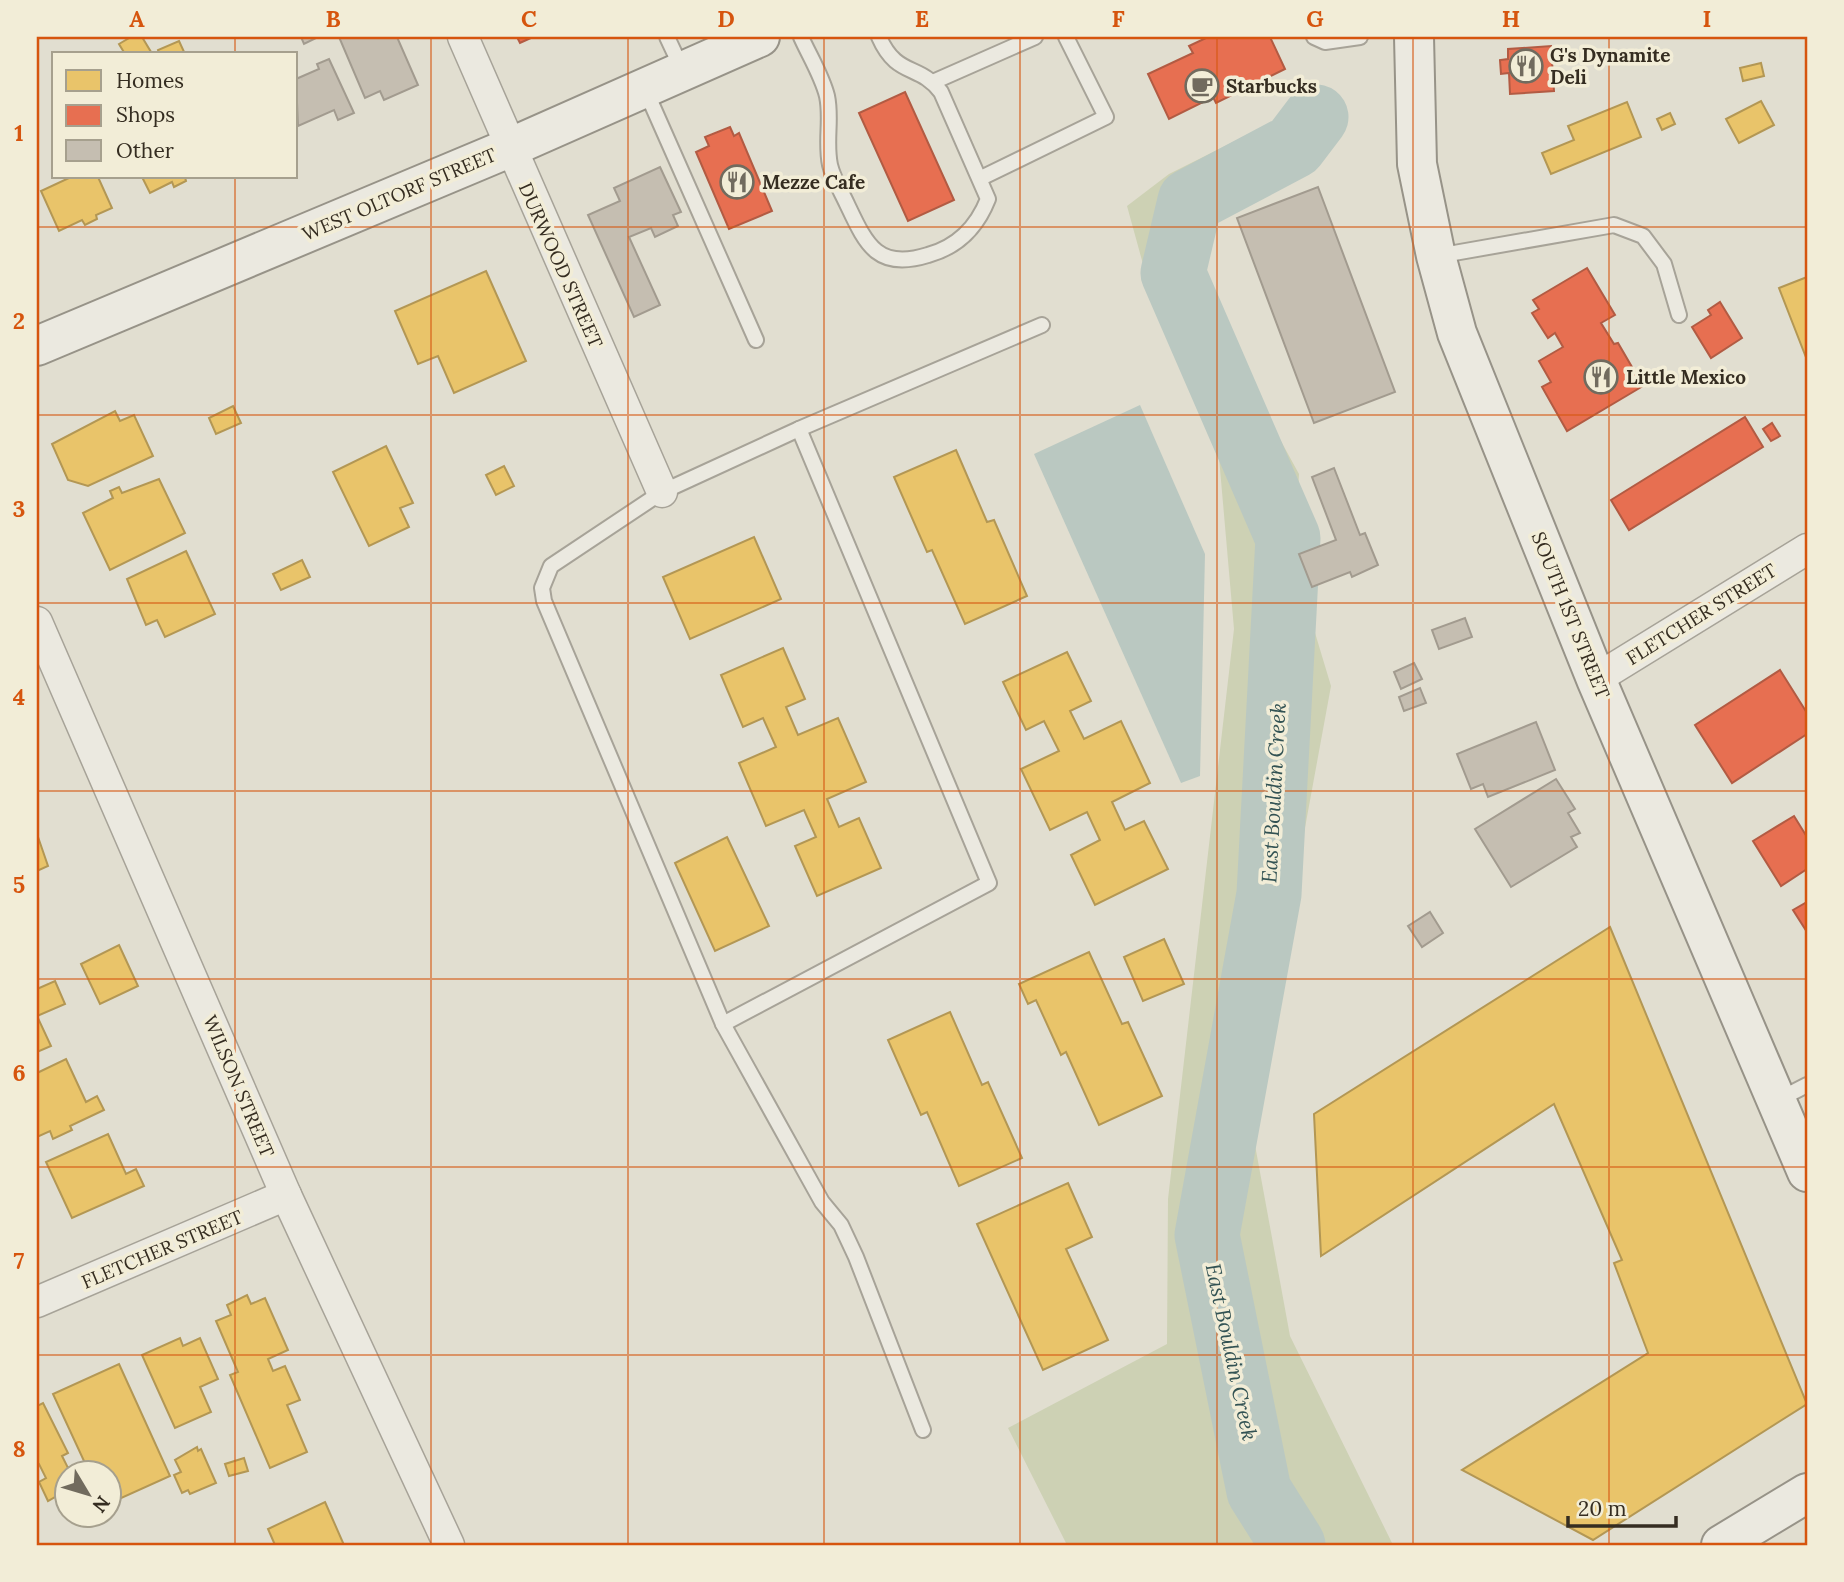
<svg xmlns="http://www.w3.org/2000/svg" width="1844" height="1582" font-family="Lora,serif">
<style>
.green{fill:#cdd1b4}
.water{fill:#bac8c1}
.homes{fill:#e9c46a;stroke:#b39754;stroke-width:2}
.shops{fill:#e76f51;stroke:#b25b43;stroke-width:2}
.lines{fill:none;stroke-linecap:round;stroke-linejoin:round}
.river{stroke:#bac8c1;stroke-width:65}
.building{fill:#c5beb1;stroke:#a29b8f;stroke-width:2}
.lane-casing{stroke:#a7a398;stroke-width:18}
.street-casing{stroke:#a7a398;stroke-width:33}
.secondary-casing{stroke:#979388;stroke-width:42}
.lane{stroke:#ebe9e0;stroke-width:14}
.street{stroke:#ebe9e0;stroke-width:30}
.secondary{stroke:#ebe9e0;stroke-width:38}
.grid{fill:none;stroke:#d6550e;stroke-width:2;stroke-opacity:0.55}
.labels{text-anchor:middle;stroke-width:7;stroke-linejoin:round;paint-order:stroke}
.poi-label{font-size:19px;font-weight:bold;fill:#352d21;stroke:#f2edd7;text-anchor:start}
.street-label{font-size:19px;fill:#352d21;stroke:#f2edd7}
.water-label{font-size:21px;font-style:italic;fill:#325253;stroke:#f2edd7}
.neatline{fill:none;stroke:#d6550e;stroke-width:2.5}
.grid-label{font-size:23px;text-anchor:middle;font-weight:bold;fill:#d6550e}
</style>
<rect width="100%" height="100%" fill="#e1ded0"/>
<path class="green" d="M1297 110 1282 164 1209 206 1187 245 1189 274 1299 474 1294 563 1331 686 1262 1062 1255 1145 1290 1336 1393 1545H1067L1008 1428 1167 1344 1168 1199 1234 629 1218 446 1146 275 1127 206 1169 174Z"/>
<path class="water" d="M1140 405 1205 554 1200 776 1181 783 1034 454Z"/>
<g class="homes">
<path d="M131 37H142L151 52 125 54 119 44Z"/>
<path d="M179 41 185 54H159L158 50Z"/>
<path d="M1761 63 1764 76 1743 81 1740 68Z"/>
<path d="M1761 101 1774 125 1739 143 1726 119Z"/>
<path d="M1627 102 1641 137 1551 174 1542 153 1574 140 1568 126Z"/>
<path d="M1670 113 1675 124 1662 130 1657 119Z"/>
<path d="M71 177H98L112 208 96 215 97 219 85 225 82 220 59 231 41 191Z"/>
<path d="M142 177H185L186 181 174 187 172 182 150 193Z"/>
<path d="M486 271 526 361 454 393 438 356 418 364 395 311Z"/>
<path d="M1807 277V360L1779 288Z"/>
<path d="M233 406 241 423 216 434 209 418Z"/>
<path d="M115 411 120 421 134 415 153 456 88 486 68 480 52 444Z"/>
<path d="M386 446 413 503 400 508 409 527 369 546 333 472Z"/>
<path d="M956 450 987 522 994 520 1027 596 965 624 932 550 927 552 894 477Z"/>
<path d="M504 466 514 486 496 495 486 475Z"/>
<path d="M159 479 185 533 110 570 83 513 113 498 110 491 119 487 122 493Z"/>
<path d="M754 537 781 599 690 639 663 577Z"/>
<path d="M186 551 215 614 165 637 157 620 146 625 127 579Z"/>
<path d="M302 560 310 577 281 590 273 574Z"/>
<path d="M783 648 805 699 786 707 798 735 838 718 866 782 827 799 839 827 859 818 881 868 817 896 795 846 816 837 804 810 766 826 739 763 776 747 763 718 743 727 721 675Z"/>
<path d="M1067 652 1091 701 1070 711 1084 739 1121 721 1150 783 1112 802 1125 830 1144 821 1168 869 1095 905 1071 855 1100 840 1087 812 1050 830 1021 769 1059 751 1044 721 1026 730 1003 682Z"/>
<path d="M37 834 48 866 37 871Z"/>
<path d="M727 837 769 926 715 951 675 863Z"/>
<path d="M1610 927 1807 1404 1593 1540 1462 1470 1648 1353 1614 1263 1622 1260 1554 1104 1321 1256 1314 1114Z"/>
<path d="M1164 939 1184 984 1143 1001 1124 957Z"/>
<path d="M119 945 138 986 100 1004 81 964Z"/>
<path d="M1089 952 1122 1024 1128 1022 1162 1096 1099 1125 1066 1052 1061 1055 1036 1000 1028 1004 1019 984Z"/>
<path d="M55 981 65 1004 37 1016 51 1046 37 1052V989Z"/>
<path d="M950 1012 982 1085 988 1082 1022 1158 959 1186 927 1112 921 1115 888 1040Z"/>
<path d="M66 1059 86 1102 97 1096 104 1110 70 1126 72 1130 53 1139 50 1131 37 1137V1073Z"/>
<path d="M108 1134 126 1174 136 1169 144 1186 72 1218 46 1162Z"/>
<path d="M1068 1183 1092 1237 1066 1249 1108 1340 1043 1370 977 1224Z"/>
<path d="M247 1295 251 1304 265 1298 288 1350 268 1359 273 1371 285 1366 300 1400 287 1405 307 1452 270 1468 230 1375 238 1372 216 1321 231 1315 227 1305Z"/>
<path d="M180 1338 183 1346 200 1338 218 1379 200 1387 211 1412 175 1428 142 1355Z"/>
<path d="M119 1364 170 1476 108 1504V1474H90L53 1394Z"/>
<path d="M43 1403 68 1453 62 1456 68 1468 72 1466 76 1474H66V1507L63 1509 57 1496 48 1501 39 1482 46 1478 39 1464 37 1465V1406Z"/>
<path d="M197 1447 198 1451 201 1449 216 1483 190 1494 188 1490 182 1493 174 1475 181 1472 175 1460Z"/>
<path d="M244 1458 248 1471 229 1476 225 1464Z"/>
<path d="M325 1502 344 1545H275L268 1529Z"/>
</g>
<g class="shops">
<path d="M517 37H533L520 43Z"/>
<path d="M1208 37H1270L1285 69 1216 103 1213 97 1169 119 1148 74 1193 53 1189 46Z"/>
<path d="M1551 46 1554 91 1510 94 1509 73 1501 74 1500 60 1508 59V49Z"/>
<path d="M905 92 954 200 908 221 859 113Z"/>
<path d="M730 127 734 136 739 133 772 211 729 229 696 152 709 146 705 137Z"/>
<path d="M1587 268 1615 315 1601 323 1614 344 1618 343 1643 386 1567 431 1542 387 1551 382 1539 361 1563 347 1555 333 1548 338 1532 313 1539 309 1533 300Z"/>
<path d="M1720 302 1742 338 1711 358 1692 327 1711 315 1708 310Z"/>
<path d="M1745 417 1763 447 1629 530 1611 500Z"/>
<path d="M1772 423 1780 436 1771 441 1763 429Z"/>
<path d="M1780 670 1807 713V734L1732 783 1695 725Z"/>
<path d="M1794 816 1807 837V869L1781 886 1753 841Z"/>
<path d="M1807 902V932L1793 910Z"/>
</g>
<g class="lines">
<path class="river" d="M1293 1545 1259 1491 1207 1235 1269 894 1288 538 1173 273 1190 201 1294 146 1316 117"/>
</g>
<g class="building">
<path d="M301 37H318L304 44Z"/>
<path d="M339 37H397L418 85 384 100 380 91 365 98Z"/>
<path d="M329 59 354 113 338 120 334 110 298 126 296 79 319 69 317 64Z"/>
<path d="M660 167 681 212 673 215 678 226 655 237 651 228 629 237 660 305 634 317 588 215 620 201 614 188Z"/>
<path d="M1318 187 1395 392 1314 423 1237 218Z"/>
<path d="M1334 468 1360 535 1365 533 1378 565 1352 577 1350 572 1312 587 1299 554 1336 540 1312 477Z"/>
<path d="M1465 618 1472 637 1439 649 1432 630Z"/>
<path d="M1414 663 1422 679 1401 689 1394 672Z"/>
<path d="M1420 688 1426 703 1404 711 1399 697Z"/>
<path d="M1536 722 1555 770 1488 797 1483 784 1471 789 1457 754Z"/>
<path d="M1556 779 1575 809 1568 813 1580 833 1571 837 1577 847 1511 887 1475 829Z"/>
<path d="M1430 912 1443 933 1422 947 1408 926Z"/>
</g>
<g class="lines">
<defs>
<g id="lane">
<path d="M667 37 682 69"/>
<path d="M801 37C809 55 822 76 827 96 832 119 825 141 830 165 833 178 841 191 847 204 866 244 877 271 928 255 957 247 977 227 988 199L941 92C919 63 897 78 879 37"/>
<path d="M1314 37 1325 42 1360 37"/>
<path d="M933 82 1035 37"/>
<path d="M645 89 756 340"/>
<path d="M981 178 1106 117 1066 37"/>
<path d="M1437 256 1614 225 1643 236 1664 264 1679 315"/>
<path d="M723 1024 989 883 799 429"/>
<path d="M1778 1100 1807 1085"/>
<path d="M923 1430 856 1257 841 1225 822 1202 723 1024 544 601 542 588 551 566 662 492 799 429 1042 325"/>
</g>
<g id="street">
<path d="M463 37 662 492"/>
<path d="M37 622 286 1195 449 1545"/>
<path d="M1596 679 1807 549"/>
<path d="M37 1302 286 1195"/>
</g>
<g id="secondary">
<path d="M1414 37 1417 164 1436 256 1457 333 1596 679 1807 1172"/>
<path d="M37 346 509 148 760 37"/>
<path d="M1721 1545 1807 1493"/>
</g>
</defs>
<use href="#lane" class="lane-casing"/>
<use href="#street" class="street-casing"/>
<use href="#secondary" class="secondary-casing"/>
<use href="#lane" class="lane"/>
<use href="#street" class="street"/>
<use href="#secondary" class="secondary"/>
</g>
<path class="grid" d="M235 37V54M431 37V1545M628 37V1545M824 37V1545M1020 37V1545M1217 37V1545M1413 37V1545M1609 37V1545M235 177V1545M37 227H1807M37 415H1807M37 603H1807M37 791H1807M37 979H1807M37 1167H1807M37 1355H1807"/>
<defs>
<symbol id="restaurant-ring" viewBox="-11 -11 22 22"><circle r="9.5" fill="#f2edd7" stroke="#716b5e" stroke-width="1.5"/><path d="M-5-6h1v4h1v-4h1v4h1v-4h1v5L-1.5 .5V6h-2V.5L-5-1ZM5-6V6H3V1.5H1.5Q1.5-4 5-6Z" fill="#716b5e"/></symbol>
<symbol id="cafe-ring" viewBox="-11 -11 22 22"><circle r="9.5" fill="#f2edd7" stroke="#716b5e" stroke-width="1.5"/><path d="M-5.5-4.5H6V0H3Q3 3.5 0 3.5H-2.5Q-5.5 3.5-5.5 0ZM3-3.2v2h1.7v-2ZM-6 4.5H4V6H-6Z" fill="#716b5e"/></symbol>
</defs>
<g fill-rule="evenodd">
<use href="#restaurant-ring" x="1507" y="47" width="38" height="38"/>
<use href="#cafe-ring" x="1183" y="67" width="38" height="38"/>
<use href="#restaurant-ring" x="718" y="163" width="38" height="38"/>
<use href="#restaurant-ring" x="1582" y="358" width="38" height="38"/>
</g>
<g class="labels">
<g class="poi-label">
<text x="1550" y="62">G's Dynamite<tspan x="1550" dy="22">Deli</tspan></text>
<text x="1226" y="93">Starbucks</text>
<text x="762" y="189">Mezze Cafe</text>
<text x="1626" y="384">Little Mexico</text>
</g>
<g class="street-label">
<text transform="translate(399 194) rotate(-23)" y="7">WEST OLTORF STREET</text>
<text transform="translate(561 265) rotate(66)" y="7">DURWOOD STREET</text>
<text transform="translate(1701 614) rotate(-32)" y="7">FLETCHER STREET</text>
<text transform="translate(1571 615) rotate(68)" y="7">SOUTH 1ST STREET</text>
<text transform="translate(239 1086) rotate(67)" y="7">WILSON STREET</text>
<text transform="translate(162 1249) rotate(-23)" y="7">FLETCHER STREET</text>
</g>
<g class="water-label">
<text transform="translate(1274 793) rotate(-87)" y="7">East Bouldin Creek</text>
<text transform="translate(1231 1352) rotate(78)" y="7">East Bouldin Creek</text>
</g>
</g>
<rect width="1844" height="1582" fill="none" stroke="#f2edd7" stroke-width="77"/>
<rect x="52" y="52" width="245" height="126" fill="#f2edd7" stroke="#a6a08e" stroke-width="2"/>
<rect x="66" y="70" width="35" height="21" fill="#e9c46a" stroke="#a6a08e" stroke-width="2"/>
<text x="116" y="88" font-size="21" fill="#352d21">Homes</text>
<rect x="66" y="105" width="35" height="21" fill="#e76f51" stroke="#a6a08e" stroke-width="2"/>
<text x="116" y="122" font-size="21" fill="#352d21">Shops</text>
<rect x="66" y="140" width="35" height="21" fill="#c5beb1" stroke="#a6a08e" stroke-width="2"/>
<text x="116" y="158" font-size="21" fill="#352d21">Other</text>
<g transform="translate(88 1494) rotate(128)"><circle r="33" fill="#f2edd7" stroke="#a6a08e" stroke-width="2"/>
<path d="M0-5L12 26L0 18L-12 26Z" fill="#716b5e"/>
<text y="-10" font-size="19" font-weight="bold" text-anchor="middle" fill="#352d21">N</text>
</g>
<path d="M1568 1516v10h108v-10" fill="none" stroke="#352d21" stroke-width="3.5"/>
<text x="1578" y="1516" font-size="21" fill="#352d21" stroke="#f2edd7" stroke-width="5" paint-order="stroke">20 m</text>
<rect x="38" y="38" width="1768" height="1506" class="neatline"/>
<g class="grid-label">
<text x="137" y="27">A</text>
<text x="333" y="27">B</text>
<text x="529" y="27">C</text>
<text x="726" y="27">D</text>
<text x="922" y="27">E</text>
<text x="1118" y="27">F</text>
<text x="1315" y="27">G</text>
<text x="1511" y="27">H</text>
<text x="1707" y="27">I</text>
<text x="19" y="141">1</text>
<text x="19" y="329">2</text>
<text x="19" y="517">3</text>
<text x="19" y="705">4</text>
<text x="19" y="893">5</text>
<text x="19" y="1081">6</text>
<text x="19" y="1269">7</text>
<text x="19" y="1457">8</text>
</g>
</svg>
